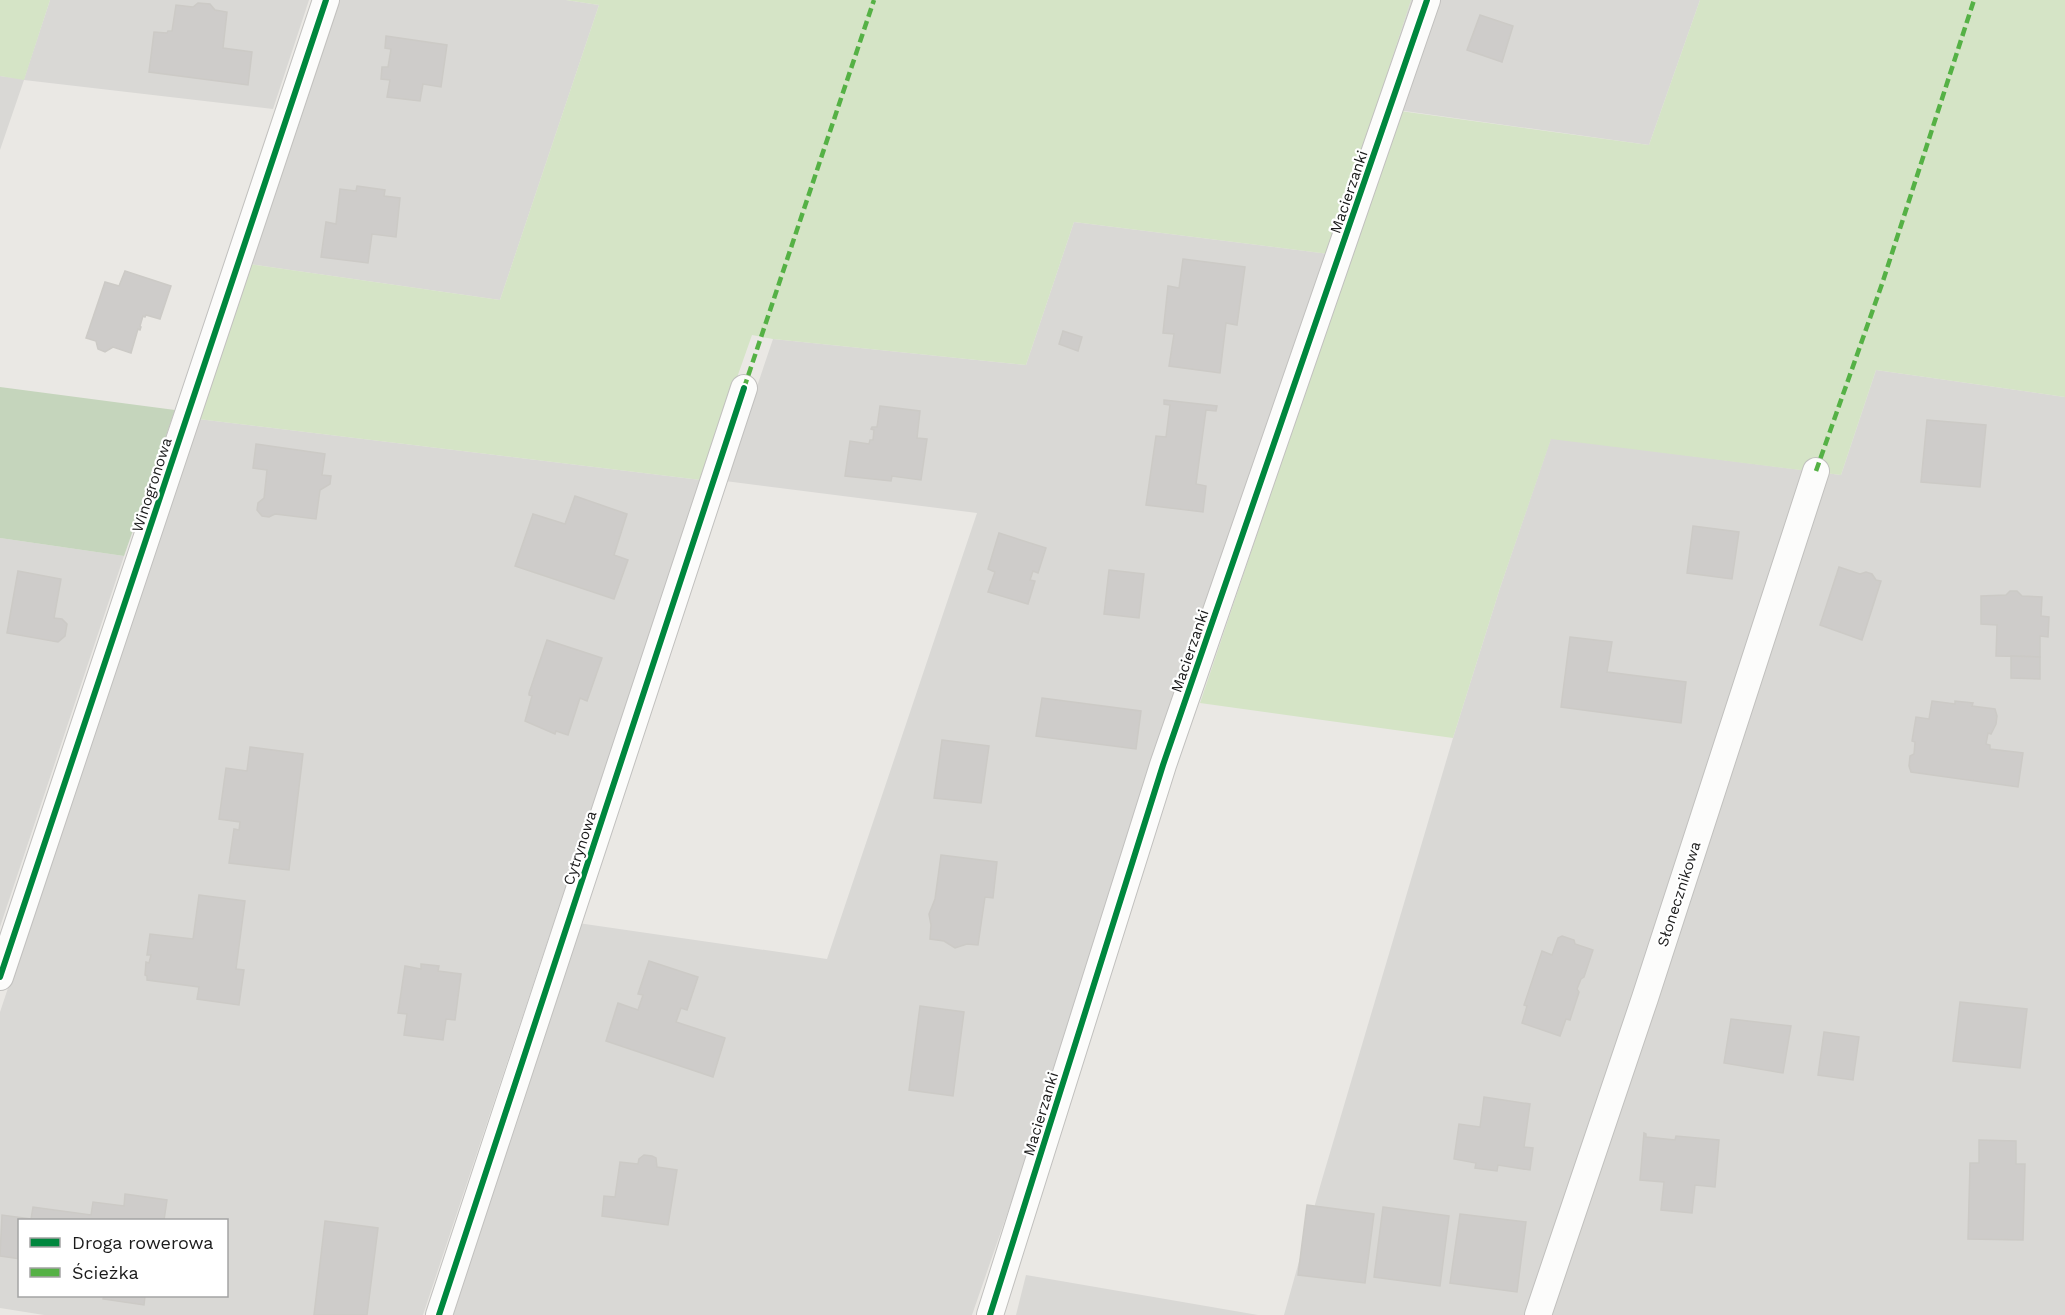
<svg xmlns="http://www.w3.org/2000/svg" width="2065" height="1315" font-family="'Work Sans',sans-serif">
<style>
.residential{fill:#d9d8d5;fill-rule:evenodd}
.grass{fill:#d5e4c6}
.forest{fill:#c5d5bc}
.building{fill:#ceccca;stroke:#cccac6;stroke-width:1.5}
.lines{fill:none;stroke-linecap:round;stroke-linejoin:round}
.minor-casing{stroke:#c1c0be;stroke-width:28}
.minor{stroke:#fcfcfb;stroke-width:26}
.quiet{stroke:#55b145;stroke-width:4.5;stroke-dasharray:9 4.5;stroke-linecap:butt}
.cycleway-casing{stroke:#fff;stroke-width:10}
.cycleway{stroke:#00873e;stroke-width:6}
.labels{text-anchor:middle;stroke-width:4.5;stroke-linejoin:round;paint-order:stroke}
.street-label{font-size:15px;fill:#1b1b1b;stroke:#fff}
</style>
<rect width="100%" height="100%" fill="#eae8e4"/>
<g class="residential">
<path d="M50 0H309L273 109 24 80 0 150V76L24 79Z"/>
<path d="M335 0H566L599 5 500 300 249 264Z"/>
<path d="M1411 0H1700L1649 145 1376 107Z"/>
<path d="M1074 222 1329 254 1186 698 972 1315H450L578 923 827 959 977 513 725 481 773 339 1026 365Z"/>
<path d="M1876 370 2065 397V1315H1284L1321 1183 1453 738 1500 588 1551 438 1841 475Z"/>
<path d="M198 419 701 480 423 1315H44L0 1308V1012ZM20 1220H226V1296H20Z"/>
<path d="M0 538 124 556 0 927Z"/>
<path d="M1026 1275 1258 1315H1016Z"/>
</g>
<g class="grass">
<path d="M0 0H50L24 80 0 76Z"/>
<path d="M566 0H1411L1329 254 1074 222 1026 365 773 339 752 335 701 480 198 419 249 264 500 300 599 5Z"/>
<path d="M1700 0H2065V397L1876 370 1841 475 1551 439 1500 588 1453 738 1200 703 1400 111 1649 145Z"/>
</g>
<path class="forest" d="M0 387 175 410 124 556 0 538Z"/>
<g class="building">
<path d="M198 3 210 4 215 10 227 12 223 48 252 52 248 85 149 72 154 32 167 33 168 31H172L176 5 193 7Z"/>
<path d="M1480 15 1513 26 1502 62 1467 50Z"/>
<path d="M386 36 447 45 441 87 423 84 420 101 387 97 390 80 381 79 382 67H388L391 49 385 48Z"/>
<path d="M357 186 385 190 384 196 400 198 396 237 372 234 368 263 321 257 326 222 336 224 340 189 356 191Z"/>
<path d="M1183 259 1245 267 1237 325 1226 323 1220 373 1169 366 1174 334 1163 333 1168 286 1179 288Z"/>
<path d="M125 271 171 286 160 319 146 315 145 317 143 316 140 326 141 327 140 330 138 329 131 353 113 347 105 352 98 349 96 341 86 338 105 282 119 286Z"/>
<path d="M1063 331 1082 337 1078 351 1059 344Z"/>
<path d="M1164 400 1217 406 1216 411 1206 410 1196 484 1206 486 1203 512 1146 505 1156 436 1166 437 1170 405 1164 404Z"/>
<path d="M880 406 920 411 917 438 927 439 921 480 892 476 891 481 845 476 850 441 869 444 870 440H873L874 430 871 429 872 427H877Z"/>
<path d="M1927 420 1986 425 1980 487 1921 482Z"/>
<path d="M256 444 325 454 322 475 331 476 330 484 320 490 316 519 275 514 269 517 262 516 257 510 258 503 264 498 267 470 253 468Z"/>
<path d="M575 496 627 514 614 555 628 560 614 599 515 566 533 514 565 524Z"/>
<path d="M1693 526 1739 532 1732 579 1687 573Z"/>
<path d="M999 533 1046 548 1038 573 1033 571 1030 580 1035 581 1028 604 988 592 995 572 988 569Z"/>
<path d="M1839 567 1860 574 1866 572 1872 574 1876 580 1881 581 1862 640 1820 625Z"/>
<path d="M1109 570 1144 574 1139 618 1104 614Z"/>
<path d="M18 571 61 579 54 618 62 619 67 624 65 636 58 642 7 633Z"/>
<path d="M2010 591H2017L2022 596 2042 597 2041 616 2049 617 2048 637 2040 636V657L1996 656 1997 625 1981 624V596L2006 595Z"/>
<path d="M1570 637 1612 642 1607 672 1686 682 1681 723 1561 707Z"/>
<path d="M547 640 602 658 587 701 580 698 568 735 556 731 555 734 525 721 532 696 529 695V693Z"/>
<path d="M2011 656 2040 657V679L2011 678Z"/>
<path d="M1042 698 1141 711 1136 749 1036 736Z"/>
<path d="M1932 701 1955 704V701L1973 703 1972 706 1995 709 1997 716 1996 724 1991 734 1988 733 1986 744 1990 745V749L2023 753 2018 787 1911 772 1909 766 1910 756 1914 754 1915 742 1912 741 1916 717 1929 719Z"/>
<path d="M942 740 989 746 981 803 934 798Z"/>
<path d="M250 747 303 754 289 870 229 863 234 829 239 830 240 822 219 819 226 768 247 771Z"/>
<path d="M941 855 997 862 993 898 985 897 978 945 967 944 955 948 944 941 930 939 931 925 929 914 935 899Z"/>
<path d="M199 895 245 901 236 969 244 970 239 1005 197 999 199 987 147 980V976L145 975 146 962 149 963 151 955H147L150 934 193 939Z"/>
<path d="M1562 936 1574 940 1575 944 1593 950 1584 977 1581 979 1577 989 1579 992 1570 1020 1566 1019 1560 1036 1522 1023 1527 1006 1524 1005 1542 951 1552 955 1558 938Z"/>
<path d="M649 961 698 977 687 1010 681 1008 676 1022 725 1038 713 1077 606 1041 618 1003 638 1010 643 995 638 994Z"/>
<path d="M421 964 439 966 438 971 461 974 455 1020 446 1019 443 1040 404 1035 407 1014 398 1013 405 966 421 969Z"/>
<path d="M1960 1002 2027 1009 2020 1068 1953 1061Z"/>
<path d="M920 1006 964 1012 953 1096 909 1090Z"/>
<path d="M1731 1019 1791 1026 1783 1073 1724 1063Z"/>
<path d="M1824 1032 1859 1037 1853 1080 1818 1075Z"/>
<path d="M1484 1097 1530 1104 1524 1147 1533 1148 1530 1170 1498 1165 1497 1171 1475 1168 1476 1163 1454 1159 1459 1124 1480 1127Z"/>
<path d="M1644 1133 1646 1134V1137L1675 1140 1676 1136 1719 1140 1715 1187 1695 1185 1692 1213 1661 1210 1664 1182 1640 1180Z"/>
<path d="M1979 1140 2016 1141V1164H2025L2023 1240 1968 1239 1970 1163H1979Z"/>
<path d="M644 1155 652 1156 656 1158 657 1167 677 1170 668 1225 602 1216 604 1196 615 1197 620 1162 638 1164 639 1159Z"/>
<path d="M125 1194 167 1200 164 1220H20V1259L0 1256 2 1215 31 1219 33 1207 91 1215 93 1202 124 1206Z"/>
<path d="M1307 1205 1374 1214 1365 1283 1298 1275Z"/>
<path d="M1383 1207 1449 1216 1440 1286 1374 1277Z"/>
<path d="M1460 1214 1526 1222 1517 1292 1450 1283Z"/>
<path d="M325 1221 378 1228 367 1315H314Z"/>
<path d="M104 1296H145L144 1305 103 1299Z"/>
</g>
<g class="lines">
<defs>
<g id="minor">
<path d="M0 977 326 0"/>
<path d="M439 1315 744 388"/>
<path d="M990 1315 1163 765 1427 0"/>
<path d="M1538 1315 1645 998 1816 471"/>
</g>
</defs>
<use href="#minor" class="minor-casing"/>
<use href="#minor" class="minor"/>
<g class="quiet">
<path d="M744 388 874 0"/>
<path d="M1816 471 1882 284 1974 0"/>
</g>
<defs>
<g id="cycleway">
<path d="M0 977 326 0"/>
<path d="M439 1315 744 388"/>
<path d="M990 1315 1163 765 1427 0"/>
</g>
</defs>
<use href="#cycleway" class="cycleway-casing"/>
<use href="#cycleway" class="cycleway"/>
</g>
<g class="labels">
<g class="street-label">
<text transform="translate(1349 192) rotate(-71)" y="5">Macierzanki</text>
<text transform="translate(152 485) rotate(-72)" y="5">Winogronowa</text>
<text transform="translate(1190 651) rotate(-71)" y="5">Macierzanki</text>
<text transform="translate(580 848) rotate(-72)" y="5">Cytrynowa</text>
<text transform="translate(1679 894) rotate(-72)" y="5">Słonecznikowa</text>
<text transform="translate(1041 1114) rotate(-73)" y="5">Macierzanki</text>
</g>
</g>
<rect x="18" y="1219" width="210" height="78" fill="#ffffff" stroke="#a4a4a4" stroke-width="1.5"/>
<rect x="30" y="1238" width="30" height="9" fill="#00873e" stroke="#a4a4a4" stroke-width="1.5"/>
<text x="72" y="1249" font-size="18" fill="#1b1b1b">Droga rowerowa</text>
<rect x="30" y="1268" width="30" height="9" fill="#55b145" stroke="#a4a4a4" stroke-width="1.5"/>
<text x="72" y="1279" font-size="18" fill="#1b1b1b">Ścieżka</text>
</svg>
